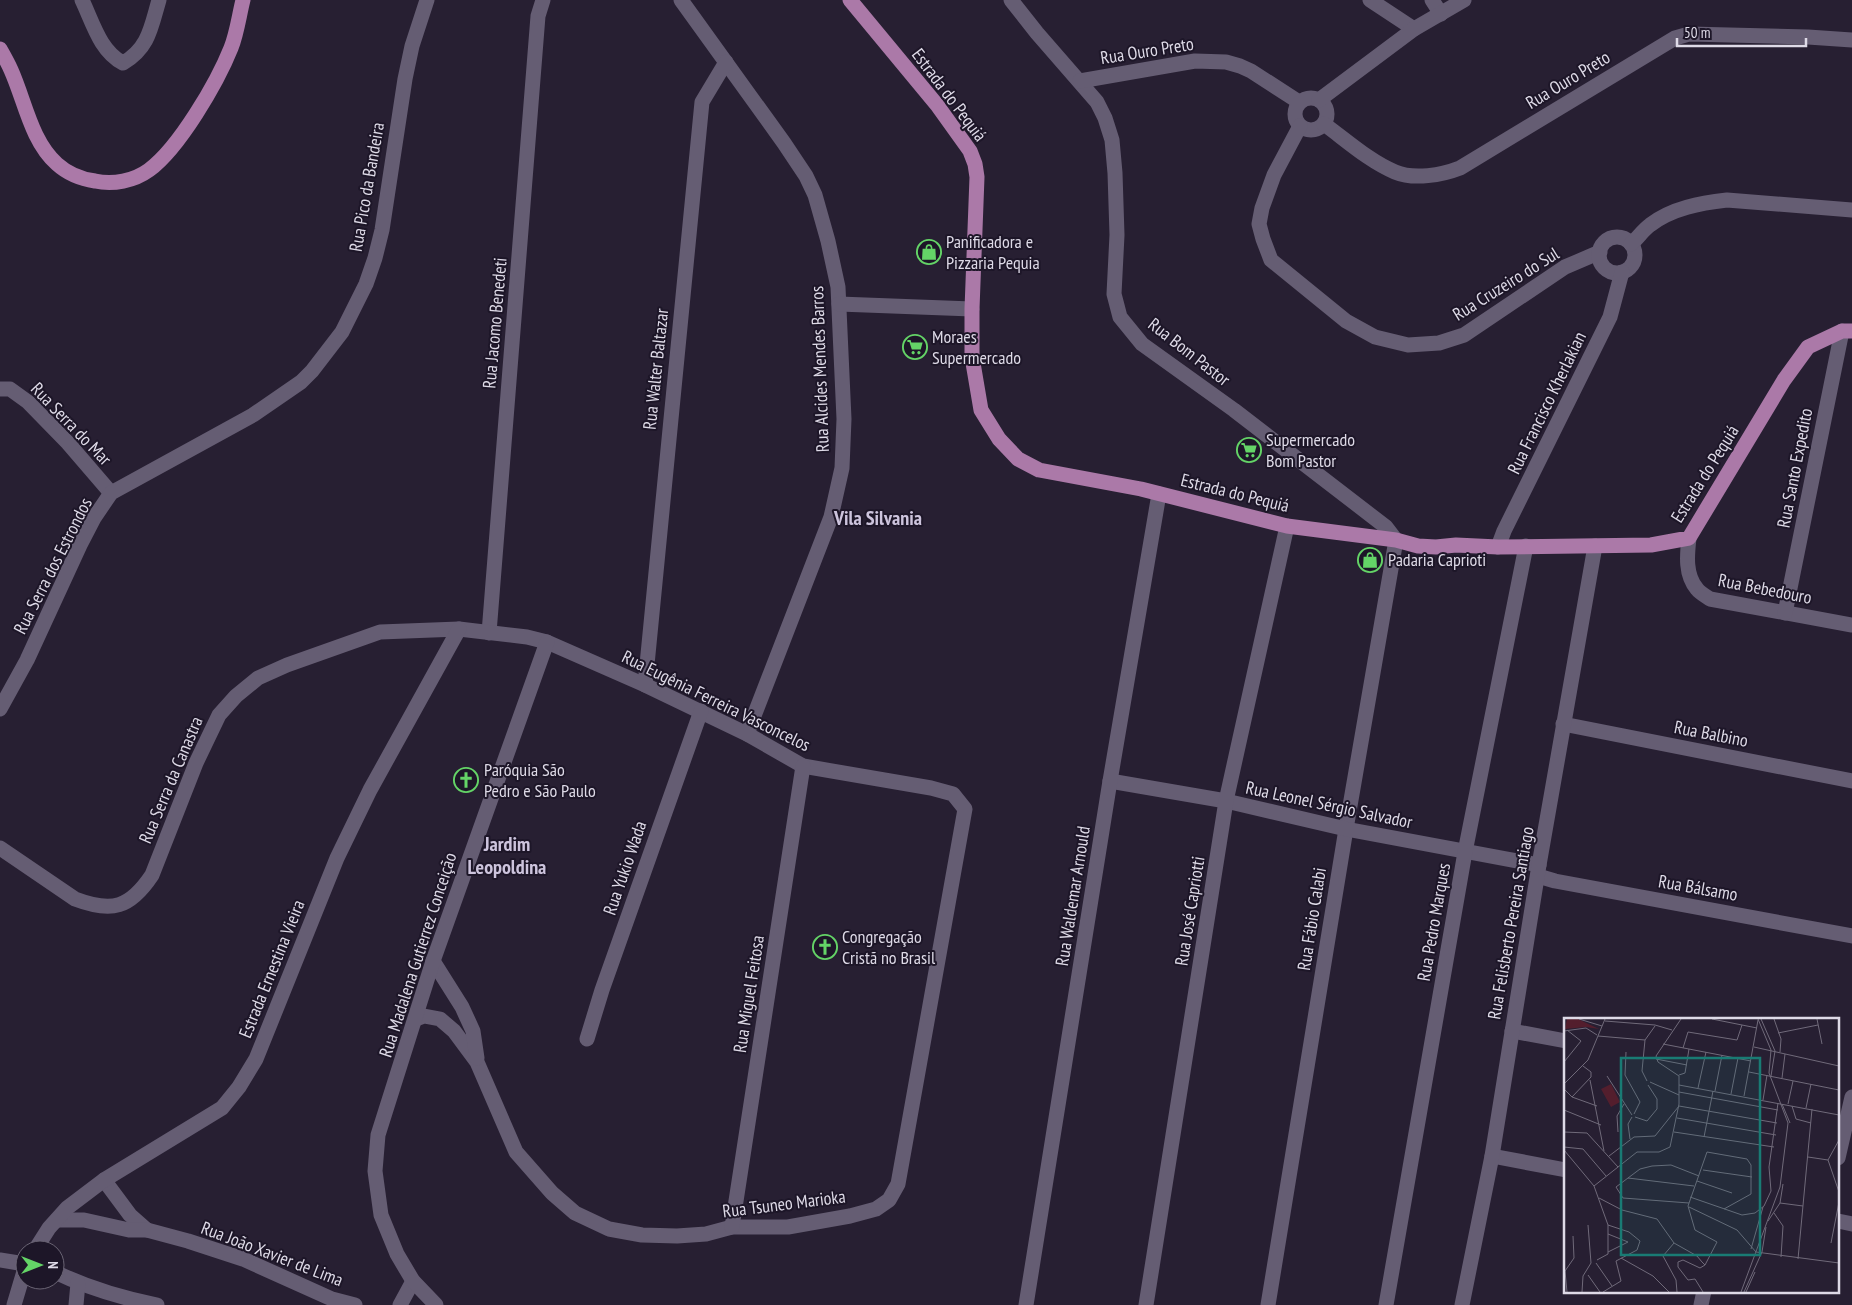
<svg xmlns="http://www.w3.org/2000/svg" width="1852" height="1305" font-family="'PT Sans Narrow',sans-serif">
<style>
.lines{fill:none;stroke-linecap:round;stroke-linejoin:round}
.minor{stroke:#655d73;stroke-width:15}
.major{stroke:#ab79a8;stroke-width:15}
.labels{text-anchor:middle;stroke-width:4;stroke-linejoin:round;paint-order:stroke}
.street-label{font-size:18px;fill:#dedae7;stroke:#1d1628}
.poi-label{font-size:18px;fill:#dedae7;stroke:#1d1628;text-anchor:start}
.quarter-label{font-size:20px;font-weight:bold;fill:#cdc4dd;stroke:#1d1628}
.inset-road{fill:none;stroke:#706a7a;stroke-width:1}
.view{fill:#197b74;fill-opacity:0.15;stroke:#197b74;stroke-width:2.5}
.inset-edge{fill:none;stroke:#dedae7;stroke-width:2.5}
</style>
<rect width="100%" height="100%" fill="#271f32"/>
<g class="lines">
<g class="minor">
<path d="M82 0C93 23 100 51 123 63 149 48 151 27 159 0"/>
<path d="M681 0 784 143 806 176 815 195 828 241 838 287 844 419 842 468 831 517 747 734"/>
<path d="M1011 0 1037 33 1097 102 1105 118 1112 140 1115 173 1117 235 1114 294 1120 317 1142 344 1234 410 1386 527 1396 540 1346 829 1268 1305"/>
<path d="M1370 0 1414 29"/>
<path d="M1432 0 1441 14"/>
<path d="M1080 81 1195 61 1226 62 1240 66 1251 71 1299 102"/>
<circle cx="1311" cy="114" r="16"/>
<path d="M1319 100 1414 29 1464 0"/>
<path d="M1324 124C1346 140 1369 161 1395 172 1414 180 1442 175 1460 168L1675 38 1689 34 1808 37 1852 40"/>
<path d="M1300 126 1274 175 1262 208 1259 224 1263 239 1271 260 1346 321 1375 337 1408 345 1439 343 1464 335 1565 267 1600 252"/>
<circle cx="1617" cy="255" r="18"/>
<path d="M1631 244C1638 238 1643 230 1650 225 1672 208 1701 203 1727 200L1852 210"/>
<path d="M839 304 972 309"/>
<path d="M0 389H10L28 402 68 443 111 493"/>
<path d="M1689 538C1687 555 1685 575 1697 589 1700 593 1706 596 1710 599L1852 625"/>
<path d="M1498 547 1504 531 1610 317 1622 272"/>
<path d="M1785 613 1842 331"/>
<path d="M489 633 538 16 543 0"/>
<path d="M645 685 702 102 726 62"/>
<path d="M0 709 27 660 80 545 94 518 111 493 253 415 301 382 312 371 342 332 366 284 375 258 382 230 405 79 412 46 427 0"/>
<path d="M1563 724 1852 781"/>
<path d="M1110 781 1226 801 1346 829 1539 865"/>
<path d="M0 848 75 899C112 913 130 908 152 875L196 763 219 715 236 696 258 678 287 665 380 632 459 629 527 637 547 642 645 685 747 734 803 766 931 788 953 794 965 809 898 1184 889 1200 876 1209 850 1216 788 1227H732L706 1234 677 1236 642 1235 609 1229 575 1213 552 1193 516 1152 477 1062 454 1031 440 1019 424 1016 416 1019"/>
<path d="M1538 876 1555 881 1852 936"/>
<path d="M433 961 462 1007 473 1031 477 1058"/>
<path d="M1512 1031 1566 1041"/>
<path d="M587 1039 602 990 701 711"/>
<path d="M1492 1156 1566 1170"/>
<path d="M1838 1158 1852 1097"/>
<path d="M104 1180 130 1215 147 1230"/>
<path d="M57 1220H84L129 1230H147L188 1241 243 1259 332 1299 355 1305"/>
<path d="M1838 1221 1852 1224"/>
<path d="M732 1227 803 766"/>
<path d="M35 1250 49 1228 67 1208 104 1180 222 1108 239 1087 256 1059 337 858 370 790 459 629"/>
<path d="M0 1260 25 1264"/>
<path d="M55 1272C88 1288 122 1298 157 1305"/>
<path d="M14 1305 25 1268"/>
<path d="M76 1305 78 1283"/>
<path d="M400 1305 413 1281"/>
<path d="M436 1305 413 1281 397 1254 381 1215 375 1171 378 1135 433 961 547 642"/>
<path d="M1026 1305 1110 781 1159 494"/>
<path d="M1146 1305 1226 801 1287 526"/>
<path d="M1386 1305 1465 852 1526 546"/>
<path d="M1462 1305 1492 1156 1539 865 1595 546"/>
<path d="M1701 1305 1704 1291"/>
</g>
<g class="major">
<path d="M850 0 937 105 970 151 975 164 977 177 972 309V357L981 410 999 439 1018 459 1039 470 1141 489 1287 526 1396 540 1418 546 1436 547 1456 545 1498 547 1651 545 1689 538 1784 380 1808 347 1842 331H1852"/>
<path d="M0 49C4 56 8 63 11 70 25 101 31 141 57 164 68 174 81 179 95 181 113 185 134 181 149 170 179 148 217 83 231 48 237 33 239 16 243 0"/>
</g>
</g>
<defs>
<symbol id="shop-ring" viewBox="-11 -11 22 22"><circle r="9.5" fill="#1d1628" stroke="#64d467" stroke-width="1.5"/><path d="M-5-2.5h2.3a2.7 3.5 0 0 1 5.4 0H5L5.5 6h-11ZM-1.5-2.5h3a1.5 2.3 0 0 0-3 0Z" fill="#64d467"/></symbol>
<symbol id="supermarket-ring" viewBox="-11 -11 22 22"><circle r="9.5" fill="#1d1628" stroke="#64d467" stroke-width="1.5"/><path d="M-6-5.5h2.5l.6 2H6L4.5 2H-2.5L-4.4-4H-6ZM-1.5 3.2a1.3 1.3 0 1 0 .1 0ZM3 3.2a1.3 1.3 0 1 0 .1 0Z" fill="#64d467"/></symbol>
<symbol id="church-ring" viewBox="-11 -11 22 22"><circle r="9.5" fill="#1d1628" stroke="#64d467" stroke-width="1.5"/><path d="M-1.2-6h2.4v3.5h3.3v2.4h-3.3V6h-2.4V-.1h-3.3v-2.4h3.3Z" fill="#64d467"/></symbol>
</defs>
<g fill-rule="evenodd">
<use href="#shop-ring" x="915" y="238" width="28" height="28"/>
<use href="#supermarket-ring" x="901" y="333" width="28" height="28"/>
<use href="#supermarket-ring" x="1235" y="436" width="28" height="28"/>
<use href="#shop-ring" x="1356" y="546" width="28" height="28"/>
<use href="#church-ring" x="452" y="766" width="28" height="28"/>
<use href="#church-ring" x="811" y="933" width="28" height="28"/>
</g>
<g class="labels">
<g class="street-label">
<text transform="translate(1147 51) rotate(-9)" y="6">Rua Ouro Preto</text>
<text transform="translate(1568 80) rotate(-31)" y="6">Rua Ouro Preto</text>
<text transform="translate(949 95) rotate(53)" y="6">Estrada do Pequiá</text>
<text transform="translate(367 187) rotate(-80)" y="6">Rua Pico da Bandeira</text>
<text transform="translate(1506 284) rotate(-32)" y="6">Rua Cruzeiro do Sul</text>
<text transform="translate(495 323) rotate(-85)" y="6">Rua Jacomo Benedeti</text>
<text transform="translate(1189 352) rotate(38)" y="6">Rua Bom Pastor</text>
<text transform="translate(656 369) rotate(-84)" y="6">Rua Walter Baltazar</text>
<text transform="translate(820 369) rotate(-92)" y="6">Rua Alcides Mendes Barros</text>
<text transform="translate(1547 403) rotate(-64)" y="6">Rua Francisco Kherlakian</text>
<text transform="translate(71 424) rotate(46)" y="6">Rua Serra do Mar</text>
<text transform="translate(1795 468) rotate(-79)" y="6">Rua Santo Expedito</text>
<text transform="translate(1705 474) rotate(-58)" y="6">Estrada do Pequiá</text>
<text transform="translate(1235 493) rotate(14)" y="6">Estrada do Pequiá</text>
<text transform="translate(53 566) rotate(-63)" y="6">Rua Serra dos Estrondos</text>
<text transform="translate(1765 589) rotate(11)" y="6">Rua Bebedouro</text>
<text transform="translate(716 701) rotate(26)" y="6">Rua Eugênia Ferreira Vasconcelos</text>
<text transform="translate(1711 734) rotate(11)" y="6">Rua Balbino</text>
<text transform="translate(171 780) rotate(-67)" y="6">Rua Serra da Canastra</text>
<text transform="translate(1329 805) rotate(12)" y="6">Rua Leonel Sérgio Salvador</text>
<text transform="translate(625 868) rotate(-71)" y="6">Rua Yukio Wada</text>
<text transform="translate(1698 888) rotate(10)" y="6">Rua Bálsamo</text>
<text transform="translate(1073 896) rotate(-81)" y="6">Rua Waldemar Arnould</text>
<text transform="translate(1190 911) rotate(-81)" y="6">Rua José Capriotti</text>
<text transform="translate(1312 919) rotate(-81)" y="6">Rua Fábio Calabi</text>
<text transform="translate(1434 922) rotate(-80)" y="6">Rua Pedro Marques</text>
<text transform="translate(1511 923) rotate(-80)" y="6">Rua Felisberto Pereira Santiago</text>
<text transform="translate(418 955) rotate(-72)" y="6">Rua Madalena Gutierrez Conceição</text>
<text transform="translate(272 969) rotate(-68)" y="6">Estrada Ernestina Vieira</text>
<text transform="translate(749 994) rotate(-81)" y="6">Rua Miguel Feitosa</text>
<text transform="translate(784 1204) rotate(-7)" y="6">Rua Tsuneo Marioka</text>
<text transform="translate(272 1254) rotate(21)" y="6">Rua João Xavier de Lima</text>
</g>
<g class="poi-label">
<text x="946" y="248">Panificadora e<tspan x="946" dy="21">Pizzaria Pequia</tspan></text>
<text x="932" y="343">Moraes<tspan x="932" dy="21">Supermercado</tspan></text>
<text x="1266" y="446">Supermercado<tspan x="1266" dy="21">Bom Pastor</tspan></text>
<text x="1388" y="566">Padaria Caprioti</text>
<text x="484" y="776">Paróquia São<tspan x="484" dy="21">Pedro e São Paulo</tspan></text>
<text x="842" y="943">Congregação<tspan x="842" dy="21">Cristã no Brasil</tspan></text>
</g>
<g class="quarter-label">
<text x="878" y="525">Vila Silvania</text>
<text x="507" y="851">Jardim<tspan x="507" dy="23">Leopoldina</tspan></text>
</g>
</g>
<g transform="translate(1564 1018)">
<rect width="275" height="275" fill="#271f32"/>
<path d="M3 1H14L35 11 22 9 1 11ZM47 66 56 84 47 89 37 71Z" fill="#531e2d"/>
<path class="inset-road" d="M15 1 38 8M148 1 193 10M197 1 211 33 207 58M210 1 217 21 216 34M253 1 258 26M41 3 91 7 108 12M0 13 22 10 33 17M214 15 254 7M34 18 81 22M99 26 187 43M190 29 275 48M119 30 124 14 173 22 178 7M62 34 61 57 76 84 70 96M92 41 123 47M0 44 17 23 3 12M185 54 275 72M115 57 121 55 125 31M43 58 68 97M218 60 221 36M26 62 40 133M83 63 78 53 81 22 91 8M86 64 115 77M0 66 24 42 41 1M115 67 275 97M134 70 142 34M0 71 8 79 33 88M151 73 158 37M115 74 214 92M167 76 174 40M180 78 194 2M8 79 27 59V54L19 48M199 82 203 57M218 86 226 105M224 86 229 63M228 88 232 101 247 105M242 90 247 66M0 92 37 107M71 99 83 103 93 91V81L84 67M113 100 212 117M0 114 23 115 54 149M54 114 53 98 60 86M110 114 210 129M140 119 149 73M66 121 64 106 68 99M275 122 264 142 275 174M0 129 19 131 42 158M0 132 30 168 44 207 65 214 76 223 73 232 52 243 57 263 39 274M45 138 70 119 91 118 115 88 213 105M244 139 264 142M139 152 188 159M64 160 130 168M133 163 168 175M30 168 73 134H95L106 129 115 86V58L94 44 92 38 117 1M126 179 178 197 191 195 200 188 207 173 205 149 214 85M35 180 58 192 93 201 110 225 133 238 138 244M125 185 59 180 52 169 76 151 88 148 107 147 135 158M216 185 239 188M125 189 173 212 192 234 275 245M210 195 219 208 217 239M204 203 216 185 219 166M44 216 64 224 44 234M110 225 99 238 112 262 113 274M267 225 275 184M187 231 199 189M57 240 89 258 105 274M234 241 248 91M33 242 44 236V207M138 244 141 247 153 224 131 212 124 188 143 134 183 141 187 147V176L160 191M32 245 48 268M24 257 36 274M124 262 114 249V244L119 242 136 250 141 247M124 262 131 261 139 274M3 274 1 253 10 240 9 218M18 274 19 258 27 245 24 207M177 274 216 169 224 105 205 55 207 32 194 1M180 274 198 234 202 209M182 274 191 254"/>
<path class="view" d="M57 40H196V237H57Z"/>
<rect width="275" height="275" class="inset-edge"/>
</g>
<g transform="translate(40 1265) rotate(90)"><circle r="24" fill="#1d1628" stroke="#6a6474"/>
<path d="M0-4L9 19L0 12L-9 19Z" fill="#64d467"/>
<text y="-8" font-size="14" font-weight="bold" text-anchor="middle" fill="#dedae7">N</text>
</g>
<path d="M1677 38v8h129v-8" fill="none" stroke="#dedae7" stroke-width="2.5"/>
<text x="1684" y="38" font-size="15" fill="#dedae7" stroke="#1d1628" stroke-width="4" paint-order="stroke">50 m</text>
</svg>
